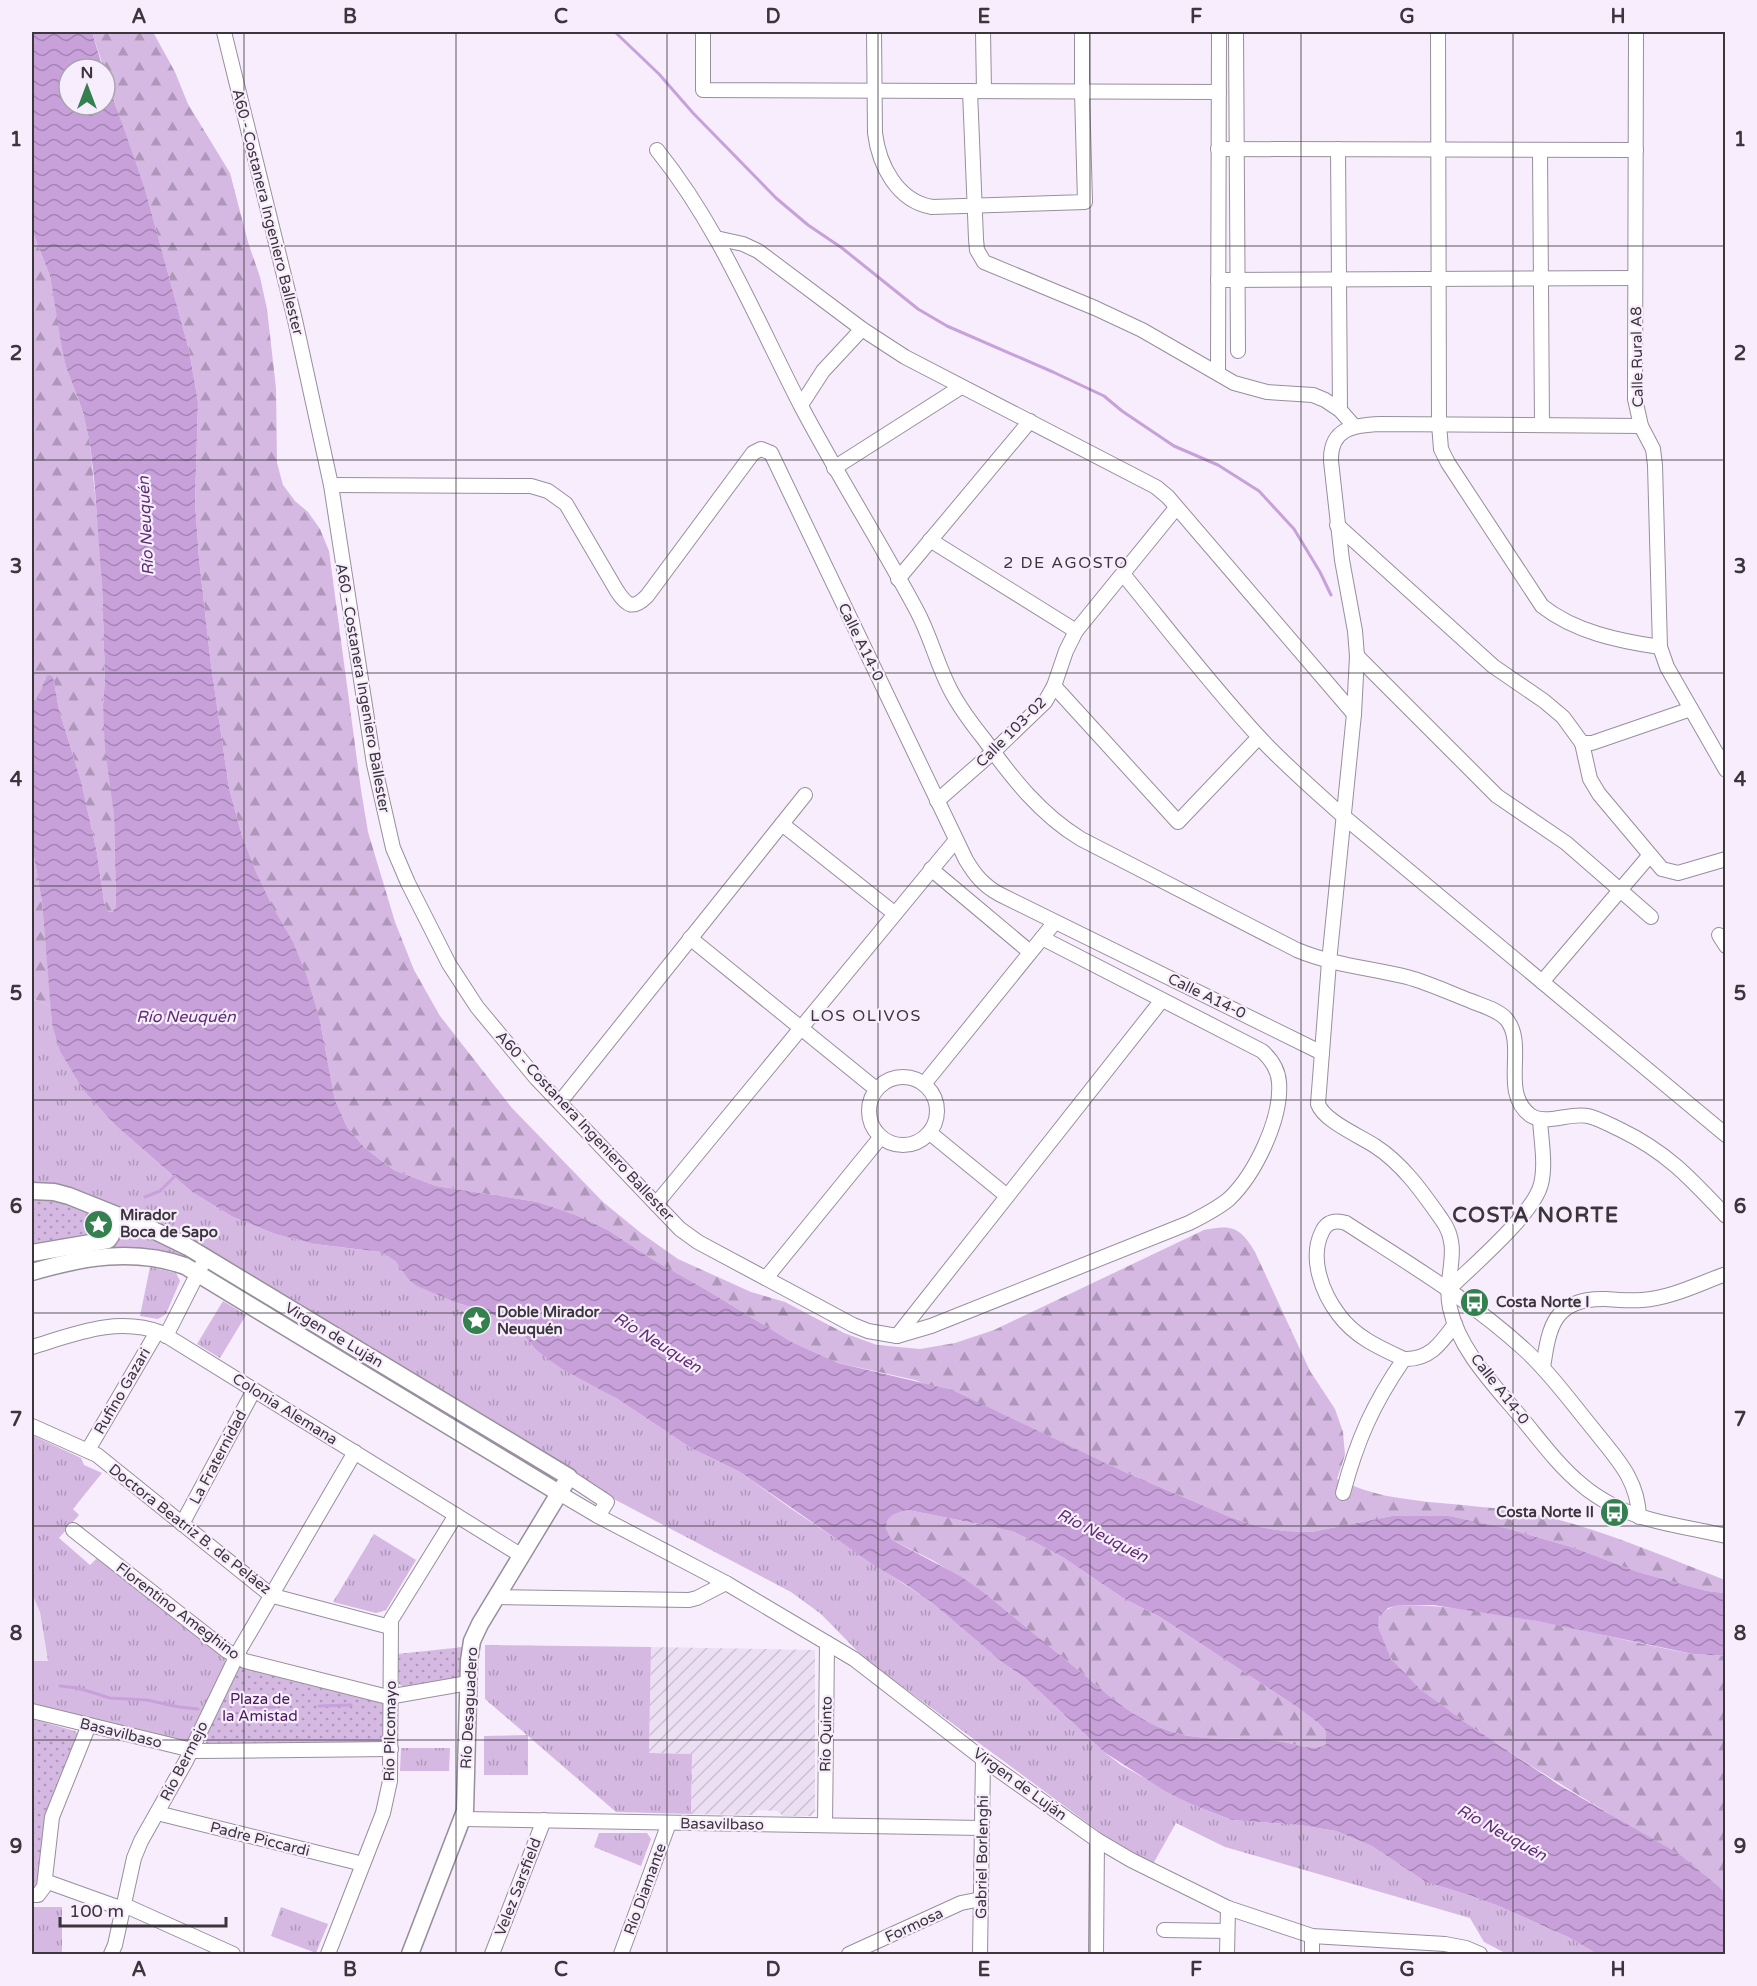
<svg xmlns="http://www.w3.org/2000/svg" width="1757" height="1986" font-family="'Varela Round',sans-serif">
<style>
.built{fill:#ecdff3}
.industrial{fill:url(#industrial-furrows)}
.grass{fill:url(#grass-tufts)}
.forest{fill:url(#forest-firs)}
.park{fill:url(#park-dots)}
.water{fill:url(#water-waves);fill-rule:evenodd}
.lines{fill:none;stroke-linecap:round;stroke-linejoin:round}
.stream{stroke:#c8a1db;stroke-width:3}
.minor-casing{stroke:#988f9c;stroke-width:16}
.tertiary-casing{stroke:#988f9c;stroke-width:19}
.minor{stroke:#fff;stroke-width:14}
.tertiary{stroke:#fff;stroke-width:16}
.grid{fill:none;stroke:#3a363c;stroke-width:1.5;stroke-opacity:0.55}
.labels{text-anchor:middle;stroke-width:4.5;stroke-linejoin:round;paint-order:stroke}
.street-label{font-size:15px;fill:#3a363c;stroke:#f7edfc}
.poi-label{font-size:15px;font-weight:bold;fill:#3a363c;stroke:#f7edfc;text-anchor:start}
.park-label{font-size:15px;fill:#48185c;stroke:#f7edfc}
.water-label{font-size:16px;font-style:italic;fill:#5e2e73;stroke:#f7edfc}
.neighbourhood-label{font-size:16px;letter-spacing:1.5px;fill:#3a363c;stroke:#f7edfc}
.district-label{font-size:21px;font-weight:bold;letter-spacing:1.5px;fill:#3a363c;stroke:#f7edfc}
.neatline{fill:none;stroke:#3a363c;stroke-width:2}
.grid-label{font-size:20px;text-anchor:middle;font-weight:bold;fill:#3a363c}
</style>
<defs>
<pattern id="industrial-furrows" width="10" height="10" patternUnits="userSpaceOnUse" patternTransform="scale(1.5)"><rect width="10" height="10" fill="#ecdff3"/><path d="M-1 1l2-2M0 10L10 0M9 11l2-2" fill="none" stroke="#cbc0d1"/></pattern>
<pattern id="grass-tufts" width="24" height="20" patternUnits="userSpaceOnUse" patternTransform="scale(1.5)"><rect width="24" height="20" fill="#d5b9e3"/><path d="M3 7l-1-3M5 7V3M7 7l1-3M15 17l-1-3M17 17v-4M19 17l1-3" fill="none" stroke="#ae97b9"/></pattern>
<pattern id="forest-firs" width="22" height="20" patternUnits="userSpaceOnUse" patternTransform="scale(1.5)"><rect width="22" height="20" fill="#d5b9e3"/><path d="M5 1l3.5 6h-7zM16 11l3.5 6h-7z" fill="#ae97b9"/></pattern>
<pattern id="park-dots" width="8" height="8" patternUnits="userSpaceOnUse" patternTransform="scale(1.5)"><rect width="8" height="8" fill="#d5b9e3"/><path d="M2 2h.1M6 6h.1" fill="none" stroke="#ae97b9" stroke-width="1.8" stroke-linecap="round"/></pattern>
<pattern id="water-waves" width="16" height="10" patternUnits="userSpaceOnUse" patternTransform="scale(1.5)"><rect width="16" height="10" fill="#c8a1db"/><path d="M0 5q4-4 8 0t8 0" fill="none" stroke="#a384b3"/></pattern>
</defs>
<rect width="100%" height="100%" fill="#f7edfc"/>
<path class="built" d="M32 1594 40 1612 48 1662 32 1661Z"/>
<path class="industrial" d="M651 1647 815 1650V1811L811 1816H783L777 1811 758 1810 752 1815 691 1814 692 1754 649 1753Z"/>
<g class="grass">
<path d="M32 998 51 1006 52 1024 84 1091 115 1125 192 1192 233 1217 275 1234 314 1244 381 1252 395 1261 408 1279 458 1303 493 1314 512 1332 526 1338 536 1350 616 1398 691 1448 740 1472 790 1508 931 1602 1003 1663 1024 1677 1104 1752 1121 1765 1193 1805 1232 1820 1299 1825 1336 1831 1353 1838 1372 1846 1426 1882 1472 1896 1501 1907 1570 1938 1597 1954H1507L1484 1942 1470 1918 1225 1847 1176 1823 1153 1864 1101 1833 865 1659 821 1614 791 1592 610 1497 227 1264 32 1186Z"/>
<path d="M118 1221 188 1255 187 1257 32 1267V1257Z"/>
<path d="M150 1267 176 1273 180 1281 166 1314 158 1319 140 1316Z"/>
<path d="M215 1271 553 1476 551 1479 214 1275Z"/>
<path d="M223 1301 246 1315 220 1358 197 1344Z"/>
<path d="M32 1435 81 1458 84 1465 102 1473 73 1509 79 1515 59 1538 90 1565 97 1558H100L225 1658 226 1663 190 1737 186 1741 32 1706V1661H48L40 1612 32 1594Z"/>
<path d="M374 1534 416 1560 386 1610 376 1613 333 1602Z"/>
<path d="M485 1645 651 1647 649 1753 692 1754 691 1814 616 1812 528 1736V1775H484V1736L527 1735 485 1699Z"/>
<path d="M401 1748H450L449 1771H400Z"/>
<path d="M599 1833H647L651 1839 641 1866 594 1847Z"/>
<rect x="32" y="1907" width="30" height="47"/>
<path d="M281 1907 328 1924 316 1953 271 1936Z"/>
</g>
<g class="forest">
<path d="M92 32H153L175 72 188 104 230 173 248 242 260 277 267 309 276 388 277 463 283 485 295 501 308 512 320 529 329 551 361 790 368 832 395 922 414 970 440 1016 512 1108 603 1202 641 1233 678 1259 751 1292 785 1302 844 1333 877 1345 920 1349 955 1343 994 1330 1204 1230C1232 1224 1241 1228 1255 1252L1310 1371 1335 1409 1343 1432 1345 1455 1337 1479C1355 1487 1374 1494 1393 1497 1445 1506 1497 1505 1548 1517 1608 1532 1668 1558 1725 1580V1593L1707 1591 1638 1572 1575 1548 1513 1530 1392 1516 1311 1532 1284 1531 1260 1527 1230 1517 1125 1472 998 1412 915 1380 838 1363 792 1342 705 1289 652 1259 608 1230 576 1215 538 1202 436 1186 394 1170 365 1148 347 1127 335 1100 320 1021 257 874 242 836 229 788 211 665 199 559 195 502 198 402 189 350 145 189 127 140Z"/>
<path d="M32 230 50 276 66 367 83 412 90 444 101 556 105 678 103 706 114 814 116 907 112 912 107 911 104 902 97 853 81 781 59 710 54 681 45 678 40 696 36 700 32 699Z"/>
<path d="M32 845 42 902 51 1006 32 998Z"/>
<path d="M908 1510 994 1527 1014 1532 1038 1544 1064 1558 1123 1598 1160 1617 1297 1707 1317 1722 1326 1731V1744C1314 1753 1291 1742 1277 1741 1244 1737 1208 1742 1176 1733 1151 1726 1131 1713 1112 1698L986 1594 934 1561 892 1540 887 1534 886 1522 890 1516 895 1512Z"/>
<path d="M1399 1605C1499 1605 1596 1636 1693 1654L1725 1656V1892C1691 1866 1653 1841 1616 1818 1559 1783 1502 1749 1448 1710 1429 1696 1403 1678 1391 1658 1386 1651 1381 1641 1379 1633 1374 1616 1384 1609 1399 1605Z"/>
</g>
<g class="park">
<path d="M32 1196H47L102 1215 108 1232 32 1250Z"/>
<path d="M464 1647 459 1678 405 1688 399 1684 397 1654Z"/>
<path d="M242 1666 381 1702 384 1704V1741L381 1743 209 1745 206 1743 204 1736 238 1668Z"/>
<path d="M32 1719 75 1731 78 1734 40 1885 32 1891Z"/>
</g>
<path class="water" d="M32 32H92L103 69H69V105H105V75L145 189 189 350 198 402 195 502 199 559 211 665 229 788 242 836 257 874 271 904 293 942 306 974 320 1021 335 1100 347 1127 365 1148 394 1170 436 1186 538 1202 576 1215 608 1230 652 1259 705 1289 792 1342 838 1363 952 1390 1125 1472 1230 1517 1260 1527 1284 1531 1311 1532 1392 1516H1448L1513 1530 1575 1548 1638 1572 1707 1591 1725 1593V1656L1693 1654 1537 1621 1433 1605H1399L1388 1608 1379 1617 1378 1627 1391 1659 1420 1689 1462 1720 1559 1785 1679 1854 1725 1892V1954H1597L1570 1938 1501 1907 1472 1896 1426 1882 1372 1846 1336 1831 1299 1825 1232 1820 1193 1805 1165 1791 1104 1752 1024 1677 1003 1663 931 1602 905 1584 871 1563 740 1472 691 1448 616 1398 562 1369 536 1350 526 1338 507 1329 493 1314 458 1303 417 1286 408 1279 395 1261 381 1252 314 1244 275 1234 233 1217 192 1192 115 1125 84 1091 60 1051 52 1024 42 902 32 845V699L36 700C43 693 41 682 48 675L52 676 54 681 59 710 81 781 97 853 104 902 107 911 112 912 116 907 114 815 105 748 103 706 105 678 102 585 94 477 90 444 83 412 66 367 62 348 50 276 32 230ZM908 1510 994 1527 1014 1532 1038 1544 1064 1558 1123 1598 1160 1617 1297 1707 1317 1722 1326 1731V1744C1314 1753 1291 1742 1277 1741 1244 1737 1208 1742 1176 1733 1151 1726 1131 1713 1112 1698L986 1594 960 1576 892 1540C879 1522 889 1513 908 1510Z"/>
<g class="lines">
<g class="stream">
<path d="M615 32 659 74 693 113 776 198 808 225 842 248 918 309 947 326 1053 372 1104 396 1122 411 1174 446 1218 465 1259 491 1294 529 1320 572 1331 595"/>
<path d="M145 1197 160 1191 175 1176"/>
<path d="M60 1686 78 1688 110 1698 147 1700 179 1707 198 1709"/>
<path d="M319 1706 351 1705"/>
<path d="M257 1708 277 1707"/>
</g>
<defs>
<g id="minor">
<path d="M224 32 295 320 331 485 374 764 393 848 408 883 449 964 477 1007 536 1078 656 1204 680 1229 698 1242 853 1325 868 1331 897 1336 931 1326 1189 1223C1203 1216 1217 1209 1229 1199 1255 1174 1282 1119 1279 1082 1278 1069 1271 1059 1262 1051L1042 938"/>
<path d="M703 32V90L1219 92"/>
<path d="M874 32 875 133C879 165 897 201 932 207L1085 202 1082 92V32"/>
<path d="M983 32 984 91"/>
<path d="M1236 32 1238 351"/>
<path d="M1438 32 1439 424 1441 449 1448 463 1542 606C1575 632 1619 641 1660 647"/>
<path d="M1636 32 1635 399 1641 426 1653 449 1655 465 1660 647 1667 667 1726 770"/>
<path d="M970 91 976 239 977 250 984 262 1095 308 1142 330 1234 383 1267 392 1313 395 1325 400 1340 410 1354 426"/>
<path d="M1218 149 1636 150"/>
<path d="M1338 149 1340 410"/>
<path d="M657 150C719 227 756 319 801 406 838 476 880 542 917 611 931 637 937 665 951 691 960 708 972 724 984 739 1012 778 1040 814 1081 839L1297 950C1333 965 1370 968 1407 977 1429 983 1450 993 1471 1001 1483 1006 1499 1010 1507 1020 1527 1046 1500 1092 1530 1115 1546 1126 1569 1112 1588 1116 1600 1119 1610 1125 1621 1130 1668 1153 1691 1179 1726 1216"/>
<path d="M1540 150 1542 425"/>
<path d="M716 238 743 244 758 251 862 329 905 357 1156 487 1168 497 1354 714"/>
<path d="M1218 280 1635 278"/>
<path d="M1218 373 1219 32"/>
<path d="M801 405 823 371 862 329"/>
<path d="M1641 426 1381 424C1354 425 1330 428 1331 461L1342 560 1355 631 1357 656 1354 714 1329 962 1318 1104C1324 1121 1360 1136 1375 1146 1403 1164 1423 1193 1442 1220 1463 1249 1443 1276 1450 1308 1459 1351 1497 1388 1524 1421 1542 1443 1560 1467 1582 1485 1591 1493 1601 1499 1612 1505 1647 1523 1688 1527 1726 1536"/>
<path d="M834 468 961 387"/>
<path d="M331 485 531 486 548 491 566 504 617 591C627 606 633 610 647 596L753 453 761 449 771 453 966 860C975 875 983 885 999 894L1322 1053"/>
<path d="M1337 525 1493 666 1544 701 1563 717 1582 743H1592L1691 709"/>
<path d="M930 540 1076 631"/>
<path d="M1123 574C1168 629 1211 685 1259 737 1285 765 1314 790 1343 816L1726 1135"/>
<path d="M898 579 1030 421"/>
<path d="M1357 656 1497 796 1566 843 1651 917"/>
<path d="M1054 686 1178 822 1259 737"/>
<path d="M1582 743 1590 779 1599 794 1662 869 1678 873 1726 859"/>
<path d="M937 801 993 752 1045 702 1054 686 1066 651 1076 631 1176 508"/>
<path d="M782 824 894 913"/>
<path d="M931 869 1030 952"/>
<path d="M1719 935 1726 946"/>
<path d="M690 938 876 1089"/>
<path d="M1542 982 1650 855"/>
<circle cx="903" cy="1111" r="34"/>
<path d="M924 1084 1055 922"/>
<path d="M560 1102 805 795"/>
<path d="M930 1133 1007 1196"/>
<path d="M656 1204 956 840"/>
<path d="M766 1278 880 1138"/>
<path d="M1448 1290C1472 1266 1534 1214 1541 1184 1546 1164 1541 1140 1540 1119"/>
<path d="M1455 1324C1441 1343 1430 1360 1404 1359 1380 1348 1355 1337 1339 1315 1322 1293 1309 1258 1322 1232 1327 1221 1336 1220 1346 1223 1406 1262 1472 1301 1525 1350 1551 1374 1571 1402 1594 1430 1616 1458 1638 1479 1639 1517"/>
<path d="M166 1336 206 1257"/>
<path d="M897 1336 1162 1000"/>
<path d="M32 1347C75 1334 117 1316 162 1333L522 1556"/>
<path d="M1543 1368C1549 1326 1554 1298 1605 1299 1617 1300 1629 1301 1642 1300 1671 1298 1698 1284 1726 1274"/>
<path d="M32 1426 97 1455 267 1592 277 1597 390 1627"/>
<path d="M88 1450 157 1332"/>
<path d="M569 1477 607 1502 598 1516"/>
<path d="M559 1493 598 1516 726 1583 854 1659 983 1759 1097 1840 1131 1860 1228 1908 1312 1936 1445 1944 1466 1948 1480 1954"/>
<path d="M1343 1493C1357 1440 1373 1404 1404 1359"/>
<path d="M182 1524 254 1390"/>
<path d="M73 1530 227 1651 245 1661 388 1697 468 1683"/>
<path d="M496 1597 689 1600 697 1598 726 1583"/>
<path d="M32 1711 196 1751 391 1749"/>
<path d="M157 1813 363 1864"/>
<path d="M463 1819 982 1828"/>
<path d="M825 1825 827 1643"/>
<path d="M45 1881 123 1909"/>
<path d="M32 1895H38L44 1887 52 1817 89 1725"/>
<path d="M124 1905 233 1954"/>
<path d="M1164 1930 1227 1931"/>
<path d="M111 1954 115 1945 134 1858 141 1841 186 1761 240 1649 355 1452"/>
<path d="M328 1954 383 1813 390 1781 391 1620 456 1515"/>
<path d="M492 1954 544 1820"/>
<path d="M621 1954 669 1823"/>
<path d="M849 1954 961 1903 981 1899"/>
<path d="M980 1954 983 1759"/>
<path d="M1096 1954 1097 1840"/>
<path d="M1227 1954 1228 1908"/>
<path d="M1312 1954V1936"/>
</g>
<g id="tertiary">
<path d="M32 1191 54 1192 69 1196 149 1228 188 1247 569 1477 480 1624 472 1641 469 1661 465 1811 410 1954"/>
<path d="M32 1253 108 1240C117 1229 113 1217 102 1210"/>
<path d="M32 1272C83 1257 134 1248 185 1266L559 1493"/>
</g>
</defs>
<use href="#minor" class="minor-casing"/>
<use href="#tertiary" class="tertiary-casing"/>
<use href="#minor" class="minor"/>
<use href="#tertiary" class="tertiary"/>
</g>
<path class="grid" d="M244 32V1954M456 32V1954M667 32V1954M878 32V1954M1090 32V1954M1301 32V1954M1513 32V1954M32 246H1726M32 460H1726M32 673H1726M32 886H1726M32 1100H1726M32 1313H1726M32 1526H1726M32 1740H1726"/>
<defs>
<symbol id="sight-disc" viewBox="-11 -11 22 22"><circle r="9.5" fill="#34804f" stroke="#f7edfc"/><path d="M0-6L1.8-2.2L6-1.7L2.9 1.2L3.7 5.4L0 3.3L-3.7 5.4L-2.9 1.2L-6-1.7L-1.8-2.2Z" fill="#fff"/></symbol>
<symbol id="bus-disc" viewBox="-11 -11 22 22"><circle r="9.5" fill="#34804f" stroke="#f7edfc"/><path d="M-5-6H5V4H4V6H2V4H-2V6H-4V4H-5ZM-3.5-4V0h7V-4ZM-3.5 1.2v1.5H-2V1.2ZM2 1.2v1.5H3.5V1.2Z" fill="#fff"/></symbol>
</defs>
<g fill-rule="evenodd">
<use href="#sight-disc" x="82" y="1208" width="33" height="33"/>
<use href="#bus-disc" x="1458" y="1286" width="33" height="33"/>
<use href="#sight-disc" x="460" y="1304" width="33" height="33"/>
<use href="#bus-disc" x="1598" y="1496" width="33" height="33"/>
</g>
<g class="labels">
<g class="street-label">
<text transform="translate(268 212) rotate(76)" y="5">A60 - Costanera Ingeniero Ballester</text>
<text transform="translate(1637 357) rotate(-91)" y="5">Calle Rural A8</text>
<text transform="translate(861 642) rotate(64)" y="5">Calle A14-0</text>
<text transform="translate(363 688) rotate(80)" y="5">A60 - Costanera Ingeniero Ballester</text>
<text transform="translate(1011 732) rotate(-45)" y="5">Calle 103-02</text>
<text transform="translate(1207 996) rotate(26)" y="5">Calle A14-0</text>
<text transform="translate(585 1126) rotate(47)" y="5">A60 - Costanera Ingeniero Ballester</text>
<text transform="translate(334 1335) rotate(31)" y="5">Virgen de Luján</text>
<text transform="translate(1500 1389) rotate(52)" y="5">Calle A14-0</text>
<text transform="translate(122 1391) rotate(-60)" y="5">Rufino Gazari</text>
<text transform="translate(285 1409) rotate(32)" y="5">Colonia Alemana</text>
<text transform="translate(218 1457) rotate(-62)" y="5">La Fraternidad</text>
<text transform="translate(190 1529) rotate(38)" y="5">Doctora Beatriz B. de Peláez</text>
<text transform="translate(178 1611) rotate(37)" y="5">Florentino Ameghino</text>
<text transform="translate(469 1708) rotate(-87)" y="5">Río Desaguadero</text>
<text transform="translate(390 1731) rotate(-89)" y="5">Río Pilcomayo</text>
<text transform="translate(121 1733) rotate(14)" y="5">Basavilbaso</text>
<text transform="translate(826 1734) rotate(-89)" y="5">Río Quinto</text>
<text transform="translate(184 1761) rotate(-63)" y="5">Río Bermejo</text>
<text transform="translate(1020 1784) rotate(36)" y="5">Virgen de Luján</text>
<text transform="translate(722 1824) rotate(1)" y="5">Basavilbaso</text>
<text transform="translate(260 1839) rotate(14)" y="5">Padre Piccardi</text>
<text transform="translate(982 1857) rotate(-89)" y="5">Gabriel Borlenghi</text>
<text transform="translate(518 1887) rotate(-69)" y="5">Velez Sarsfield</text>
<text transform="translate(645 1889) rotate(-70)" y="5">Río Diamante</text>
<text transform="translate(914 1925) rotate(-25)" y="5">Formosa</text>
</g>
<g class="poi-label">
<text x="120" y="1220">Mirador<tspan x="120" dy="17">Boca de Sapo</tspan></text>
<text x="1496" y="1307">Costa Norte I</text>
<text x="497" y="1317">Doble Mirador<tspan x="497" dy="17">Neuquén</tspan></text>
<text x="1594" y="1517" text-anchor="end">Costa Norte II</text>
</g>
<g class="park-label">
<text x="260" y="1704">Plaza de<tspan x="260" dy="17">la Amistad</tspan></text>
</g>
<g class="water-label">
<text transform="translate(145 526) rotate(-93)" y="6">Río Neuquén</text>
<text x="186" y="1022">Río Neuquén</text>
<text transform="translate(658 1342) rotate(32)" y="6">Río Neuquén</text>
<text transform="translate(1103 1535) rotate(27)" y="6">Río Neuquén</text>
<text transform="translate(1502 1832) rotate(29)" y="6">Río Neuquén</text>
</g>
<g class="neighbourhood-label">
<text x="1066" y="568">2 DE AGOSTO</text>
<text x="866" y="1021">LOS OLIVOS</text>
</g>
<g class="district-label">
<text x="1536" y="1222">COSTA NORTE</text>
</g>
</g>
<rect width="1757" height="1986" fill="none" stroke="#f7edfc" stroke-width="66"/>
<g transform="translate(87 87)"><circle r="28" fill="#f7edfc" stroke="#aba4af" stroke-width="1.5"/>
<path d="M0-4.5L10 22L0 15L-10 22Z" fill="#34804f"/>
<text y="-9" font-size="16" font-weight="bold" text-anchor="middle" fill="#3a363c">N</text>
</g>
<path d="M60 1917v9h166v-9" fill="none" stroke="#3a363c" stroke-width="3"/>
<text x="69" y="1917" font-size="18" fill="#3a363c" stroke="#f7edfc" stroke-width="4.5" paint-order="stroke">100 m</text>
<rect x="33" y="33" width="1691" height="1920" class="neatline"/>
<g class="grid-label">
<text x="139" y="23">A</text>
<text x="350" y="23">B</text>
<text x="561" y="23">C</text>
<text x="773" y="23">D</text>
<text x="984" y="23">E</text>
<text x="1196" y="23">F</text>
<text x="1407" y="23">G</text>
<text x="1618" y="23">H</text>
<text x="16" y="146">1</text>
<text x="1740" y="146">1</text>
<text x="16" y="360">2</text>
<text x="1740" y="360">2</text>
<text x="16" y="573">3</text>
<text x="1740" y="573">3</text>
<text x="16" y="786">4</text>
<text x="1740" y="786">4</text>
<text x="16" y="1000">5</text>
<text x="1740" y="1000">5</text>
<text x="16" y="1213">6</text>
<text x="1740" y="1213">6</text>
<text x="16" y="1426">7</text>
<text x="1740" y="1426">7</text>
<text x="16" y="1640">8</text>
<text x="1740" y="1640">8</text>
<text x="16" y="1853">9</text>
<text x="1740" y="1853">9</text>
<text x="139" y="1976">A</text>
<text x="350" y="1976">B</text>
<text x="561" y="1976">C</text>
<text x="773" y="1976">D</text>
<text x="984" y="1976">E</text>
<text x="1196" y="1976">F</text>
<text x="1407" y="1976">G</text>
<text x="1618" y="1976">H</text>
</g>
</svg>
